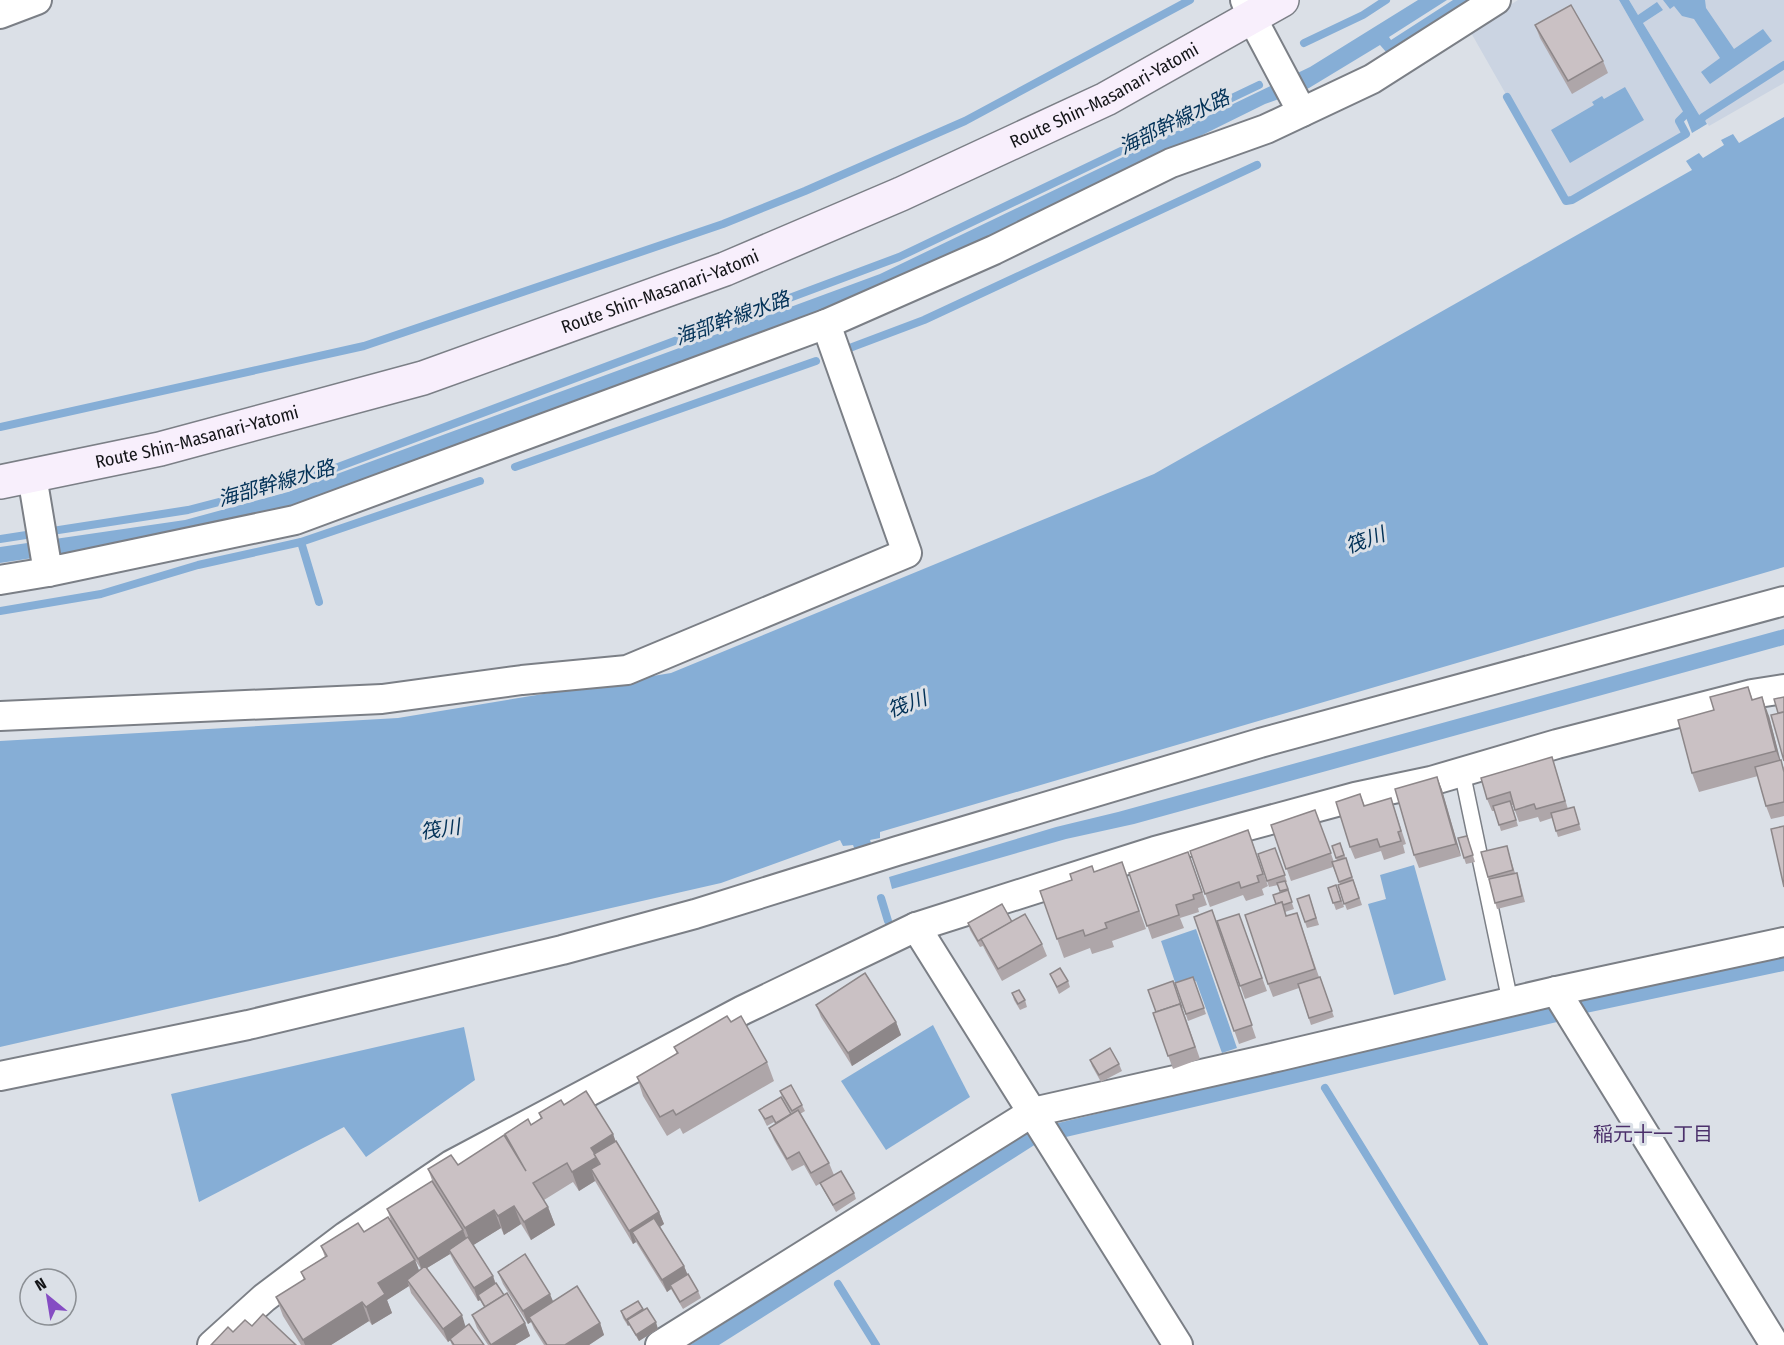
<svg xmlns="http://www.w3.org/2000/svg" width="1784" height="1345" font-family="'Fira Sans Condensed','Noto Sans JP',sans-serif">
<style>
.built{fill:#cbd4e2}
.water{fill:#86aed6}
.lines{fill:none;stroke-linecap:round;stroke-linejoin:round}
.stream{stroke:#86aed6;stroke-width:8}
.lane-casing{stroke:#7b7f86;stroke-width:18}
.street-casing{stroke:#7b7f86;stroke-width:32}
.secondary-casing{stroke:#7b7f86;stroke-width:36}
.lane{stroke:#fff;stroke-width:15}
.street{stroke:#fff;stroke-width:28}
.secondary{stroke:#f8effc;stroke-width:33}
.wall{fill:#aea6a9;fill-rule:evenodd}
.shaded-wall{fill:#8d8789}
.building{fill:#cac1c4;stroke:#8d8789;stroke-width:1.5}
.labels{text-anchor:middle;stroke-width:6;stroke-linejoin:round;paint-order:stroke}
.street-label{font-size:18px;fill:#141518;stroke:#dbe0e7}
.water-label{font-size:20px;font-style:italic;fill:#023157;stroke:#dbe0e7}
.neighbourhood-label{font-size:20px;fill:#4b306b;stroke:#dbe0e7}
</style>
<rect width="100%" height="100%" fill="#dbe0e7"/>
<g class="built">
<path d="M1518 0H1619L1684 113 1676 121 1683 134 1572 199 1566 200 1470 31Z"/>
<path d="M1629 0H1784V83L1709 126 1703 117 1701 118 1643 23 1663 10 1638 15Z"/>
</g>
<g class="water">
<path d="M1418 0H1447L1389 37 1391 40 1453 0H1468L1387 53 1380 45 1309 88 1265 104 923 273 293 507 182 535 0 563V547L185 520 288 492 880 274 1310 67Z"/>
<path d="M1619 0H1629L1638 15 1657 2 1663 10 1643 23 1701 118 1703 117 1707 124 1692 133 1685 115Z"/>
<path d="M1663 0H1705L1706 8 1734 49 1763 29 1772 41 1710 84 1701 72 1720 58 1694 19 1682 16 1674 6 1670 9Z"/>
<path d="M1625 87 1644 120 1570 163 1551 130 1594 105 1592 102 1602 96 1604 99Z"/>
<path d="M1784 117V567L880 832V838L870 840 872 846 855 850 853 845 843 846 840 840 721 883 0 1047V741L398 718 671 673 1154 474 1692 170 1686 161 1699 153 1703 158 1724 145 1721 140 1733 134 1739 143Z"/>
<path d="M1784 629V645L1134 824 1066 839 892 889 889 877 1056 827 1118 812Z"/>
<path d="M1414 865 1446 980 1394 995 1368 904 1386 899 1380 875Z"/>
<path d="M1196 929 1237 1048 1222 1053 1196 981 1177 988 1161 941Z"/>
<path d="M1784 954V971L1586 1013 1557 1022 1036 1144 719 1345H690L1029 1130 1547 1006Z"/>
<path d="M933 1025 970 1097 886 1150 841 1081Z"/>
<path d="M464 1027 475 1080 366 1157 344 1127 199 1202 171 1094Z"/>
</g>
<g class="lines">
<g class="stream">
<path d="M1304 43 1363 15 1386 0"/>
<path d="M1507 97 1566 201 1572 200 1686 134 1679 121 1689 111"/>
<path d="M1697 125 1703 117 1784 65"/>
<path d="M847 349 924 320 1257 165"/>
<path d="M0 427 364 346 723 224 805 191 965 121 1190 0"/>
<path d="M515 467 816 361"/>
<path d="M0 539 188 510 285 485 330 470 899 257 1259 85"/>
<path d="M301 542 319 602"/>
<path d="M0 611 101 594 198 565 301 542 480 481"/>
<path d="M881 898 888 921"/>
<path d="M1325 1088 1484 1345"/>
<path d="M838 1284 876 1345"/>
</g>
<defs>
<path id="lane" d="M1462 772 1510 1001"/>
<g id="street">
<path d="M1245 0 1252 18 1302 112"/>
<path d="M0 14 37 0"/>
<path d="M32 476 48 572 295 520 826 324 994 250 1171 163 1266 129 1372 79 1496 0"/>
<path d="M0 580 48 572"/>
<path d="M0 716 382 699 522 680 627 670 907 553 826 324"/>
<path d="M916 927 1178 1345"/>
<path d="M1556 991 1775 1345"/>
<path d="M0 1076 248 1025 562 950 695 914 897 851 1260 743 1784 601"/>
<path d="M212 1345 264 1298 346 1236 451 1165 743 1010 916 927 1155 851 1355 797 1431 781 1557 744 1752 694 1784 689"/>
<path d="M660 1345 1033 1112 1281 1056 1556 991 1784 942"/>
</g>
<g id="secondary">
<path id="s1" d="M0 482 160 449 423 378 725 269 901 194 1106 99 1282 0"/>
</g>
</defs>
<use href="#lane" class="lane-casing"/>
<use href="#street" class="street-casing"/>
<use href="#secondary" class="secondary-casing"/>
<use href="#lane" class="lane"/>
<use href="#street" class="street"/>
<use href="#secondary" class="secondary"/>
</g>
<g class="wall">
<path d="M1535 25 1603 61 1608 73 1572 94 1540 38Z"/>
<path d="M1748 687 1753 700 1769 716 1780 760 1784 768V816L1771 819 1766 806 1758 776 1699 792 1692 773 1714 710Z"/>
<path d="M1552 757 1568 809 1574 807 1581 830 1558 837 1552 818 1540 822 1538 817 1519 822 1513 805H1512L1518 826 1501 831 1495 811H1492L1487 799Z"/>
<path d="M1437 777 1442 790 1461 856 1419 868 1414 855Z"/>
<path d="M1360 794 1365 806 1391 798 1406 844 1403 845 1405 853 1384 860 1381 851 1355 859 1350 847Z"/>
<path d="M1315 810 1334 862 1337 861 1332 846 1340 843 1348 864 1362 905 1347 910 1338 885 1340 884 1333 867 1291 881 1271 825Z"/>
<path d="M1248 830 1268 886 1262 889 1264 895 1246 901 1243 895 1210 907 1190 851Z"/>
<path d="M1467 836 1475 862 1466 864 1464 858Z"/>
<path d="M1507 846 1515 873 1519 879 1525 902 1497 909 1481 852Z"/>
<path d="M1275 848 1287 882H1285L1294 909 1285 912 1287 916 1297 913 1319 977H1320L1334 1017 1311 1025 1299 988 1273 997 1268 984 1276 904 1281 893 1278 885 1269 887 1258 854Z"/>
<path d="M1188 852 1207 905 1198 908 1199 912 1180 918 1184 928 1152 939 1129 873Z"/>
<path d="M1122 862 1146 929 1112 941 1114 947 1092 954 1090 948 1064 958 1040 891Z"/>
<path d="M1336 885 1344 907 1336 910 1328 888Z"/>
<path d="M1309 895 1319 925 1307 928 1297 899Z"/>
<path d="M1212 910 1256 1038 1239 1044 1194 917Z"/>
<path d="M1239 914 1267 991 1245 999 1217 921Z"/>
<path d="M1012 922 1042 944 1047 956 1002 981 986 952 983 946 980 947 970 930 968 923Z"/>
<path d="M1050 974 1068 981 1070 987 1059 994Z"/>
<path d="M1193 977 1206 1014 1188 1021 1175 983Z"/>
<path d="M1173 981 1200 1059 1173 1069 1153 1013 1156 1012Z"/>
<path d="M1012 993 1025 1000 1027 1007 1020 1010 1014 1000Z"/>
<path d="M816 1005 896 1022 901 1035 852 1066 821 1017Z"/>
<path d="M731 1022 767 1062 774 1081 683 1134 680 1128 667 1136 643 1096 637 1077 677 1054 674 1047Z"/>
<path d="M1090 1060 1119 1064 1122 1071 1101 1082 1092 1066Z"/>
<path d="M780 1091 802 1105 805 1111 800 1114 829 1163 834 1175 854 1193 856 1199 836 1212 823 1189 821 1183 816 1186 804 1165 792 1171 774 1140 769 1128 775 1124 774 1122 767 1126 759 1110 792 1114 782 1097Z"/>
<path d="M564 1105 613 1134 615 1141 659 1212 664 1224 660 1227 684 1266 687 1274 698 1291 701 1298 683 1309 671 1289 667 1292 636 1242 633 1244 595 1181 579 1191 573 1182 544 1200 548 1207 555 1225 531 1240 521 1224 504 1235 501 1228 473 1245 493 1276 496 1284 525 1323 530 1336 515 1345H488L477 1328 472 1315 484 1307 480 1300 478 1301 454 1262 450 1254 427 1268 466 1327 484 1345H452L450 1340 448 1342 411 1293 409 1286 387 1300 392 1313 372 1325 369 1321 331 1345H301L283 1316 276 1297 304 1280 301 1272 325 1257 321 1246 364 1232 391 1221 387 1209 433 1183 428 1169 458 1165 507 1141 505 1134 531 1125 541 1119 539 1113ZM415 1260 421 1269 419 1271Z"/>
<path d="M498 1272 553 1301 600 1323 604 1335 589 1345H544L534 1329 531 1322 528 1324 503 1284Z"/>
<path d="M621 1311H643L658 1329 639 1341 629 1325 628 1326 623 1318Z"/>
</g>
<g class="shaded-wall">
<path d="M1762 697 1769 716 1783 770 1776 751Z"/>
<path d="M1437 777 1442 790 1461 856 1456 844Z"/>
<path d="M896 1022 901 1035 852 1066 848 1053Z"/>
<path d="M613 1134 620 1153 597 1158 603 1176 591 1169 595 1181 579 1191 572 1172 591 1148Z"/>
<path d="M514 1206 521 1224 504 1235 498 1216Z"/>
<path d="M548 1207 555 1225 531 1240 524 1222Z"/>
<path d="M494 1210 501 1228 472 1246 465 1228Z"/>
<path d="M659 1212 664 1224 638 1241 632 1232 636 1242 633 1244 629 1231Z"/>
<path d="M463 1230 468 1243 449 1250 450 1254 422 1271 418 1259Z"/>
<path d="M415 1260 422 1278 407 1280 409 1286 387 1300 392 1313 372 1325 366 1307 378 1283Z"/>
<path d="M684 1266 689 1278 670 1285 671 1289 667 1292 662 1280Z"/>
<path d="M493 1276 497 1289 478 1295 480 1300 478 1301 474 1288Z"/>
<path d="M550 1294 555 1306 529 1317 531 1322 528 1324 523 1311Z"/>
<path d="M362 1302 369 1321 331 1345H305L303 1340Z"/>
<path d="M643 1309 645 1315 627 1320 629 1325 628 1326 626 1320Z"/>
<path d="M462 1315 466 1328 448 1342 443 1329Z"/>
<path d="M656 1322 658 1329 639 1341 636 1335Z"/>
<path d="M525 1323 530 1336 515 1345H491Z"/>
<path d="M600 1323 604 1335 589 1345H565Z"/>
</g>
<g class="building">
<path d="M1571 5 1603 61 1568 81 1535 25Z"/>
<path d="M1748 687 1752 700 1762 697 1776 751 1692 773 1678 720 1714 710 1710 697Z"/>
<path d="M1784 697V712L1778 713 1774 699Z"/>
<path d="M1784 712V761L1771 715Z"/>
<path d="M1552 757 1565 801 1536 809 1534 804 1515 810 1510 792 1487 799 1481 778Z"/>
<path d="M1781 760 1784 772V802L1766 806 1755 767Z"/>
<path d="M1437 777 1456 844 1414 855 1395 789Z"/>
<path d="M1360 794 1364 806 1391 798 1401 831 1398 832 1401 841 1380 847 1377 839 1350 847 1336 802Z"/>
<path d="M1510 801 1516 820 1499 825 1493 806Z"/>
<path d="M1574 807 1579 824 1556 831 1551 813Z"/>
<path d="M1315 810 1331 853 1286 869 1271 825Z"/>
<path d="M1784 826V887L1771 829Z"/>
<path d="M1248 830 1263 874 1257 876 1259 882 1241 888 1239 882 1205 894 1190 851Z"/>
<path d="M1467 836 1473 855 1464 858 1458 838Z"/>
<path d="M1340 843 1344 855 1336 858 1332 846Z"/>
<path d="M1507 846 1513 870 1488 877 1481 852Z"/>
<path d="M1275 848 1285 875 1267 881 1258 854Z"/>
<path d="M1188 852 1202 892 1193 895 1194 899 1176 905 1179 915 1147 926 1129 873Z"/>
<path d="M1346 858 1352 877 1339 882 1332 862Z"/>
<path d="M1122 862 1139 911 1105 923 1107 928 1085 936 1083 930 1057 939 1040 891 1072 880 1070 874 1092 866 1094 872Z"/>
<path d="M1517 873 1522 896 1495 903 1489 879Z"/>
<path d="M1353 880 1359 898 1344 904 1338 885Z"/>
<path d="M1285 881 1288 889 1280 891 1277 883Z"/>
<path d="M1336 885 1341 901 1333 903 1328 888Z"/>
<path d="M1288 890 1292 902 1283 905 1282 902 1276 904 1273 895Z"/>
<path d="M1309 895 1316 918 1305 922 1297 899Z"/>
<path d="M1282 902 1286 916 1297 913 1315 969 1268 984 1245 915Z"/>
<path d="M1002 904 1012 922 978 941 968 923Z"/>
<path d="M1212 910 1252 1025 1234 1031 1194 917Z"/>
<path d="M1025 914 1042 944 998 969 981 939Z"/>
<path d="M1239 914 1262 978 1240 986 1217 921Z"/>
<path d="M1060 968 1068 981 1057 987 1050 974Z"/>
<path d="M865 973 896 1022 848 1053 816 1005Z"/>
<path d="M1193 977 1204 1008 1186 1014 1175 983Z"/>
<path d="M1320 977 1332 1011 1309 1018 1298 984Z"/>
<path d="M1173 981 1182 1008 1180 1004 1156 1012 1148 990Z"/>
<path d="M1019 990 1025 1000 1018 1004 1012 993Z"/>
<path d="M1180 1004 1195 1047 1168 1056 1153 1013Z"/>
<path d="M727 1016 731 1022 741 1016 767 1062 676 1115 673 1110 660 1117 637 1077 678 1053 674 1047Z"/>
<path d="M1110 1048 1119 1064 1099 1075 1090 1060Z"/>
<path d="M791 1085 802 1105 792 1111 780 1091Z"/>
<path d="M586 1091 613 1134 591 1148 597 1157 572 1172 567 1163 533 1183 548 1207 524 1222 514 1206 498 1216 494 1210 465 1228 428 1169 451 1155 458 1165 504 1135 526 1171 505 1134 528 1119 531 1125 542 1118 539 1113 561 1100 564 1105Z"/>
<path d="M781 1097 791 1114 776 1123 772 1116 765 1119 759 1110Z"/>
<path d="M798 1110 829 1163 811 1173 799 1152 787 1159 769 1128Z"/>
<path d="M616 1141 659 1212 629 1231 591 1169 600 1164 594 1154Z"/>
<path d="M841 1171 854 1193 833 1205 820 1183Z"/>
<path d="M432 1181 463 1230 418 1259 387 1209Z"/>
<path d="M388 1217 415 1260 378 1283 385 1294 366 1307 362 1302 303 1340 276 1297 305 1279 301 1272 327 1256 321 1246 358 1223 364 1232Z"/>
<path d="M654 1218 684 1266 662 1280 632 1232Z"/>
<path d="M468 1237 493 1276 474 1288 449 1250Z"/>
<path d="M525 1254 550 1294 523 1311 498 1272Z"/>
<path d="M425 1266 462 1315 443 1329 407 1280Z"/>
<path d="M688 1274 698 1291 680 1302 670 1285Z"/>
<path d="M496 1283 504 1295 485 1307 478 1295Z"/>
<path d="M577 1286 600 1323 565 1345H547L529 1317Z"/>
<path d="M507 1293 525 1323 491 1345 472 1315Z"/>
<path d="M638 1301 643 1309 626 1320 621 1311Z"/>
<path d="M647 1308 656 1322 636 1335 627 1320Z"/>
<path d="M263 1314 296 1345H211L228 1327 233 1332 245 1320 252 1326Z"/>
<path d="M469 1324 484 1345H454L450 1339Z"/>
</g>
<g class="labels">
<g class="street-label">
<text dy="6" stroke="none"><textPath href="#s1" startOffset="1174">Route Shin-Masanari-Yatomi</textPath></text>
<text dy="6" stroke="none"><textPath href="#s1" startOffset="688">Route Shin-Masanari-Yatomi</textPath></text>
<text dy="6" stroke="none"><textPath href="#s1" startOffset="202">Route Shin-Masanari-Yatomi</textPath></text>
</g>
<g class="water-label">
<text transform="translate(1174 122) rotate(-26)" y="7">海部幹線水路</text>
<text transform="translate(732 318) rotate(-20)" y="7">海部幹線水路</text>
<text transform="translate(276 483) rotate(-16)" y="7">海部幹線水路</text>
<text transform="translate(1365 540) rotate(-20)" y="7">筏川</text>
<text transform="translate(907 704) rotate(-20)" y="7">筏川</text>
<text transform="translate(440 829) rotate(-8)" y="7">筏川</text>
</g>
<g class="neighbourhood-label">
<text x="1653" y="1141">稲元十一丁目</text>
</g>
</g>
<g transform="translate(48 1297) rotate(330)"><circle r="28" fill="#dbe0e7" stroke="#8b8f94" stroke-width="1.5"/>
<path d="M0-4.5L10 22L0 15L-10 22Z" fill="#854cc3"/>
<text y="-9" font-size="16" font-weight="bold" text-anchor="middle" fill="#141518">N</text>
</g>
</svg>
